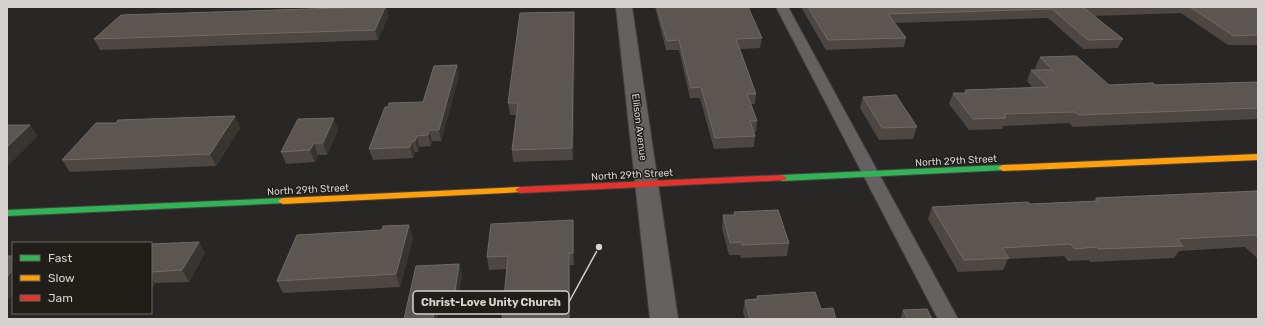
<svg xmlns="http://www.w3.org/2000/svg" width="1265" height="326" font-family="Rubik,sans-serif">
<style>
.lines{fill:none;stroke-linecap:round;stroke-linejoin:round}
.lane-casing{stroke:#454241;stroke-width:2}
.street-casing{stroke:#454241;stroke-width:2}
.fast-casing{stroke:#454241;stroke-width:2}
.slow-casing{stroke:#454241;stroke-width:2}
.jam-casing{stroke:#454241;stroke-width:2}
.lane{fill:#646260;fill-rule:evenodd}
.street{fill:#646260;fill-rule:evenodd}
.fast{fill:#30b455;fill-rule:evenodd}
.slow{fill:#ff9f0a;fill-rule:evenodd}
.jam{fill:#e5322d;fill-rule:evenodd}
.wall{fill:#4c4742}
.shaded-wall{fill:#383430}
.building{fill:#5b5651;stroke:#6e6a65}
.labels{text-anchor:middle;stroke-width:3;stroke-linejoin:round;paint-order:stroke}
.street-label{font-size:10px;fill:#d5d2cf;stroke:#211e19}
.leader{fill:none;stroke:#d5d2cf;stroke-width:1.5}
.callout-dot{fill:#d5d2cf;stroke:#211e19;stroke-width:1.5}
.callout{fill:#211e19;stroke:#d5d2cf;stroke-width:1.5}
.callout-label{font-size:11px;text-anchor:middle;font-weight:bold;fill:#d5d2cf}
</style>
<rect width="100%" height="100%" fill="#292725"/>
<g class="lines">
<defs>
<path id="lane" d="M776 7H788L958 319H938Z"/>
<path id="street" d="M616 7H632L678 319H650Z"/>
<g id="fast">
<path d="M1003 165 1008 168 1006 170 782 181 777 178 782 175Z"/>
<path d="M283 198 286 199 288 201 286 203 7 216V210Z"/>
</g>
<g id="slow">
<path d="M1258 154V160L1003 171 998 168 1003 165Z"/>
<path d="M520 187 525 190 523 192 283 204 278 201 283 198Z"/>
</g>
<path id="jam" d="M782 175 787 178 785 180 520 193 515 190 520 187Z"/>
</defs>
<use href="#lane" class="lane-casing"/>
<use href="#street" class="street-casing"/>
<use href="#fast" class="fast-casing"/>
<use href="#slow" class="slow-casing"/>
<use href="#jam" class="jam-casing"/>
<use href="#lane" class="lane"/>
<use href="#street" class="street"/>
<use href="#fast" class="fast"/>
<use href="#slow" class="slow"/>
<use href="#jam" class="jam"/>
</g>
<g class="wall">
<path d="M369 7H386L388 17 378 40 100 50 94 39Z"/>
<path d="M655 7H748L762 38 760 48 740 49 756 94 755 104H751L757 121 756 132H754L755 136 754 147 714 149 700 98H690L679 50H666Z"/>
<path d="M801 7H1258V45H1228L1181 13 1094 16 1123 39 1118 48 1083 49 1048 18 895 23 906 38 904 47 826 50Z"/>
<path d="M575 23 573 160 513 162 512 150 517 115H510L508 103Z"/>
<path d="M1040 57 1109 85H1155L1258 82V119L1073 127 1069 123 1003 126 1002 129 969 130 949 104 953 93H964L965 90 1033 88 1027 81 1031 70H1038L1035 68Z"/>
<path d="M459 76 441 141H432L431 146 419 147 418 152H415L413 158 373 160 369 149 423 102Z"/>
<path d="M863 97 917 127 913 139 879 140 860 108Z"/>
<path d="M235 116 240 128 216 166 70 172 62 160 116 123Z"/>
<path d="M338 130 327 155H318L315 162 286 164 281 152Z"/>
<path d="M1258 191V259L1245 247 1179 251 1174 258 1090 262 1089 260 1068 261 1064 256 1008 259 1003 270 958 272 928 219 932 207 1030 204 1094 201 1096 198Z"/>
<path d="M734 212 789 243 787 256 741 258 740 255H729L722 228 723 215H734Z"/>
<path d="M573 220 574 232V265L489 270 487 257Z"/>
<path d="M409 225 413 238 400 287 283 293 277 281Z"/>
<path d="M199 242 205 253 189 282 155 283 151 289V244Z"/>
<path d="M459 264 462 275 456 309 439 310 404 319Z"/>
<path d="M757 296 821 309 836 319H745L743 312 745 300 756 299Z"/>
<path d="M903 310 932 319H901V317Z"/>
</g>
<g class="shaded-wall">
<path d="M385 7 388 17 378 40 375 30Z"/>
<path d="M574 12 575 23 573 160 572 148Z"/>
<path d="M457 65 459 76 441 141 439 130Z"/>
<path d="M235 116 240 128 216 166 210 154Z"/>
<path d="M334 118 338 130 327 155 323 143Z"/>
<path d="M30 125 38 136 7 167V147Z"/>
<path d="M429 130 432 141 431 146 428 135Z"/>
<path d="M417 136 419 147 418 152 415 141Z"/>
<path d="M412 141 415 152 413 158 410 147Z"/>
<path d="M314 143 318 155 315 162 310 150Z"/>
<path d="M573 220 574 232V265L573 253Z"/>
<path d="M409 225 413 238 400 287 396 274Z"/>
<path d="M199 242 205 253 189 282 182 270Z"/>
<path d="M569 253 570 265V319H569Z"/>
<path d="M459 264 462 275 456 309 454 298Z"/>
<path d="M13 269V295L9 299 7 296V277Z"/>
<path d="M151 278 155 283 151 289Z"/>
<path d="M436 299 439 310 438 319H433Z"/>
</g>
<g class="building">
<path d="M369 7H385L375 30 94 39 121 15Z"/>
<path d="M657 7H748L762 38 736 39 756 94H747L757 121H750L755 136 715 138 701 87 691 88 679 40 667 41Z"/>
<path d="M808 7H1093H1083L1123 39 1088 40 1052 9 888 14 906 38 828 40Z"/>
<path d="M1190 7H1258V35L1234 36Z"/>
<path d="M574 12 572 148 512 150 518 103H508L520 13Z"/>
<path d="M1076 56 1109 85 1153 83 1155 85 1258 82V108L1079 115 1075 112 1004 114 1006 118 973 119 953 93H967L965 90 1048 87 1031 70H1053L1040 57Z"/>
<path d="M457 65 439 130H429L428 135 417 136 415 141H412L410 147 369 149 385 107H388L389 103 423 102 434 66Z"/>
<path d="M896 95 917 127 882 128 863 97Z"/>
<path d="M235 116 210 154 62 160 96 123H116L118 120Z"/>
<path d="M334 118 323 143H314L310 150 281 152 298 119Z"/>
<path d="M7 125H30L7 147Z"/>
<path d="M1258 191V238L1255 235 1177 239 1183 246 1098 249 1096 247 1075 249 1070 244 1002 248 1009 258 964 260 932 207 1028 202 1030 204 1098 201 1096 198Z"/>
<path d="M778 210 789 243 742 245V242L730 243 723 215H735L734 212Z"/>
<path d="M573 220V253H569V319H502L508 256 487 257 491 224Z"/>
<path d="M409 225 396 274 277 281 297 235 382 230 383 226Z"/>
<path d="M199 242 182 270 151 272V244Z"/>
<path d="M7 256H13V269L7 277Z"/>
<path d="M459 264 454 298 436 299 433 319H404L416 266Z"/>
<path d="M815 292 821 309 833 308 836 319H750L745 300 758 299 757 296Z"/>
<path d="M927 309 932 319H908L903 310Z"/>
</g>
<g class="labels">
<g class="street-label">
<text transform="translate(640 127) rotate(83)" y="4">Ellison Avenue</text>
<text transform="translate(956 160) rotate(-3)" y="4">North 29th Street</text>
<text transform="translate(632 174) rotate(-3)" y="4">North 29th Street</text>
<text transform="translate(308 189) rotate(-3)" y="4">North 29th Street</text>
</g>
</g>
<path class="leader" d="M599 247L569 302"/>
<circle class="callout-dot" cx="599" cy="247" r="4"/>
<rect class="callout" x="413" y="291" width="156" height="23" rx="4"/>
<g class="callout-label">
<text x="491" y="306">Christ-Love Unity Church</text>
</g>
<rect width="1265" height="326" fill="none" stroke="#d5d2cf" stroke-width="16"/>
<rect x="12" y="242" width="140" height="72" fill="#211e19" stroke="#696662"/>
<rect x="20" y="255" width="20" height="6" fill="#30b455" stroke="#696662"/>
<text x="48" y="262" font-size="12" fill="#d5d2cf">Fast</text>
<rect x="20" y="275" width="20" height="6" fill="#ff9f0a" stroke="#696662"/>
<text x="48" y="282" font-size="12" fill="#d5d2cf">Slow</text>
<rect x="20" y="295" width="20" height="6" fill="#e5322d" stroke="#696662"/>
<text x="48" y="302" font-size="12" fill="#d5d2cf">Jam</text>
</svg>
